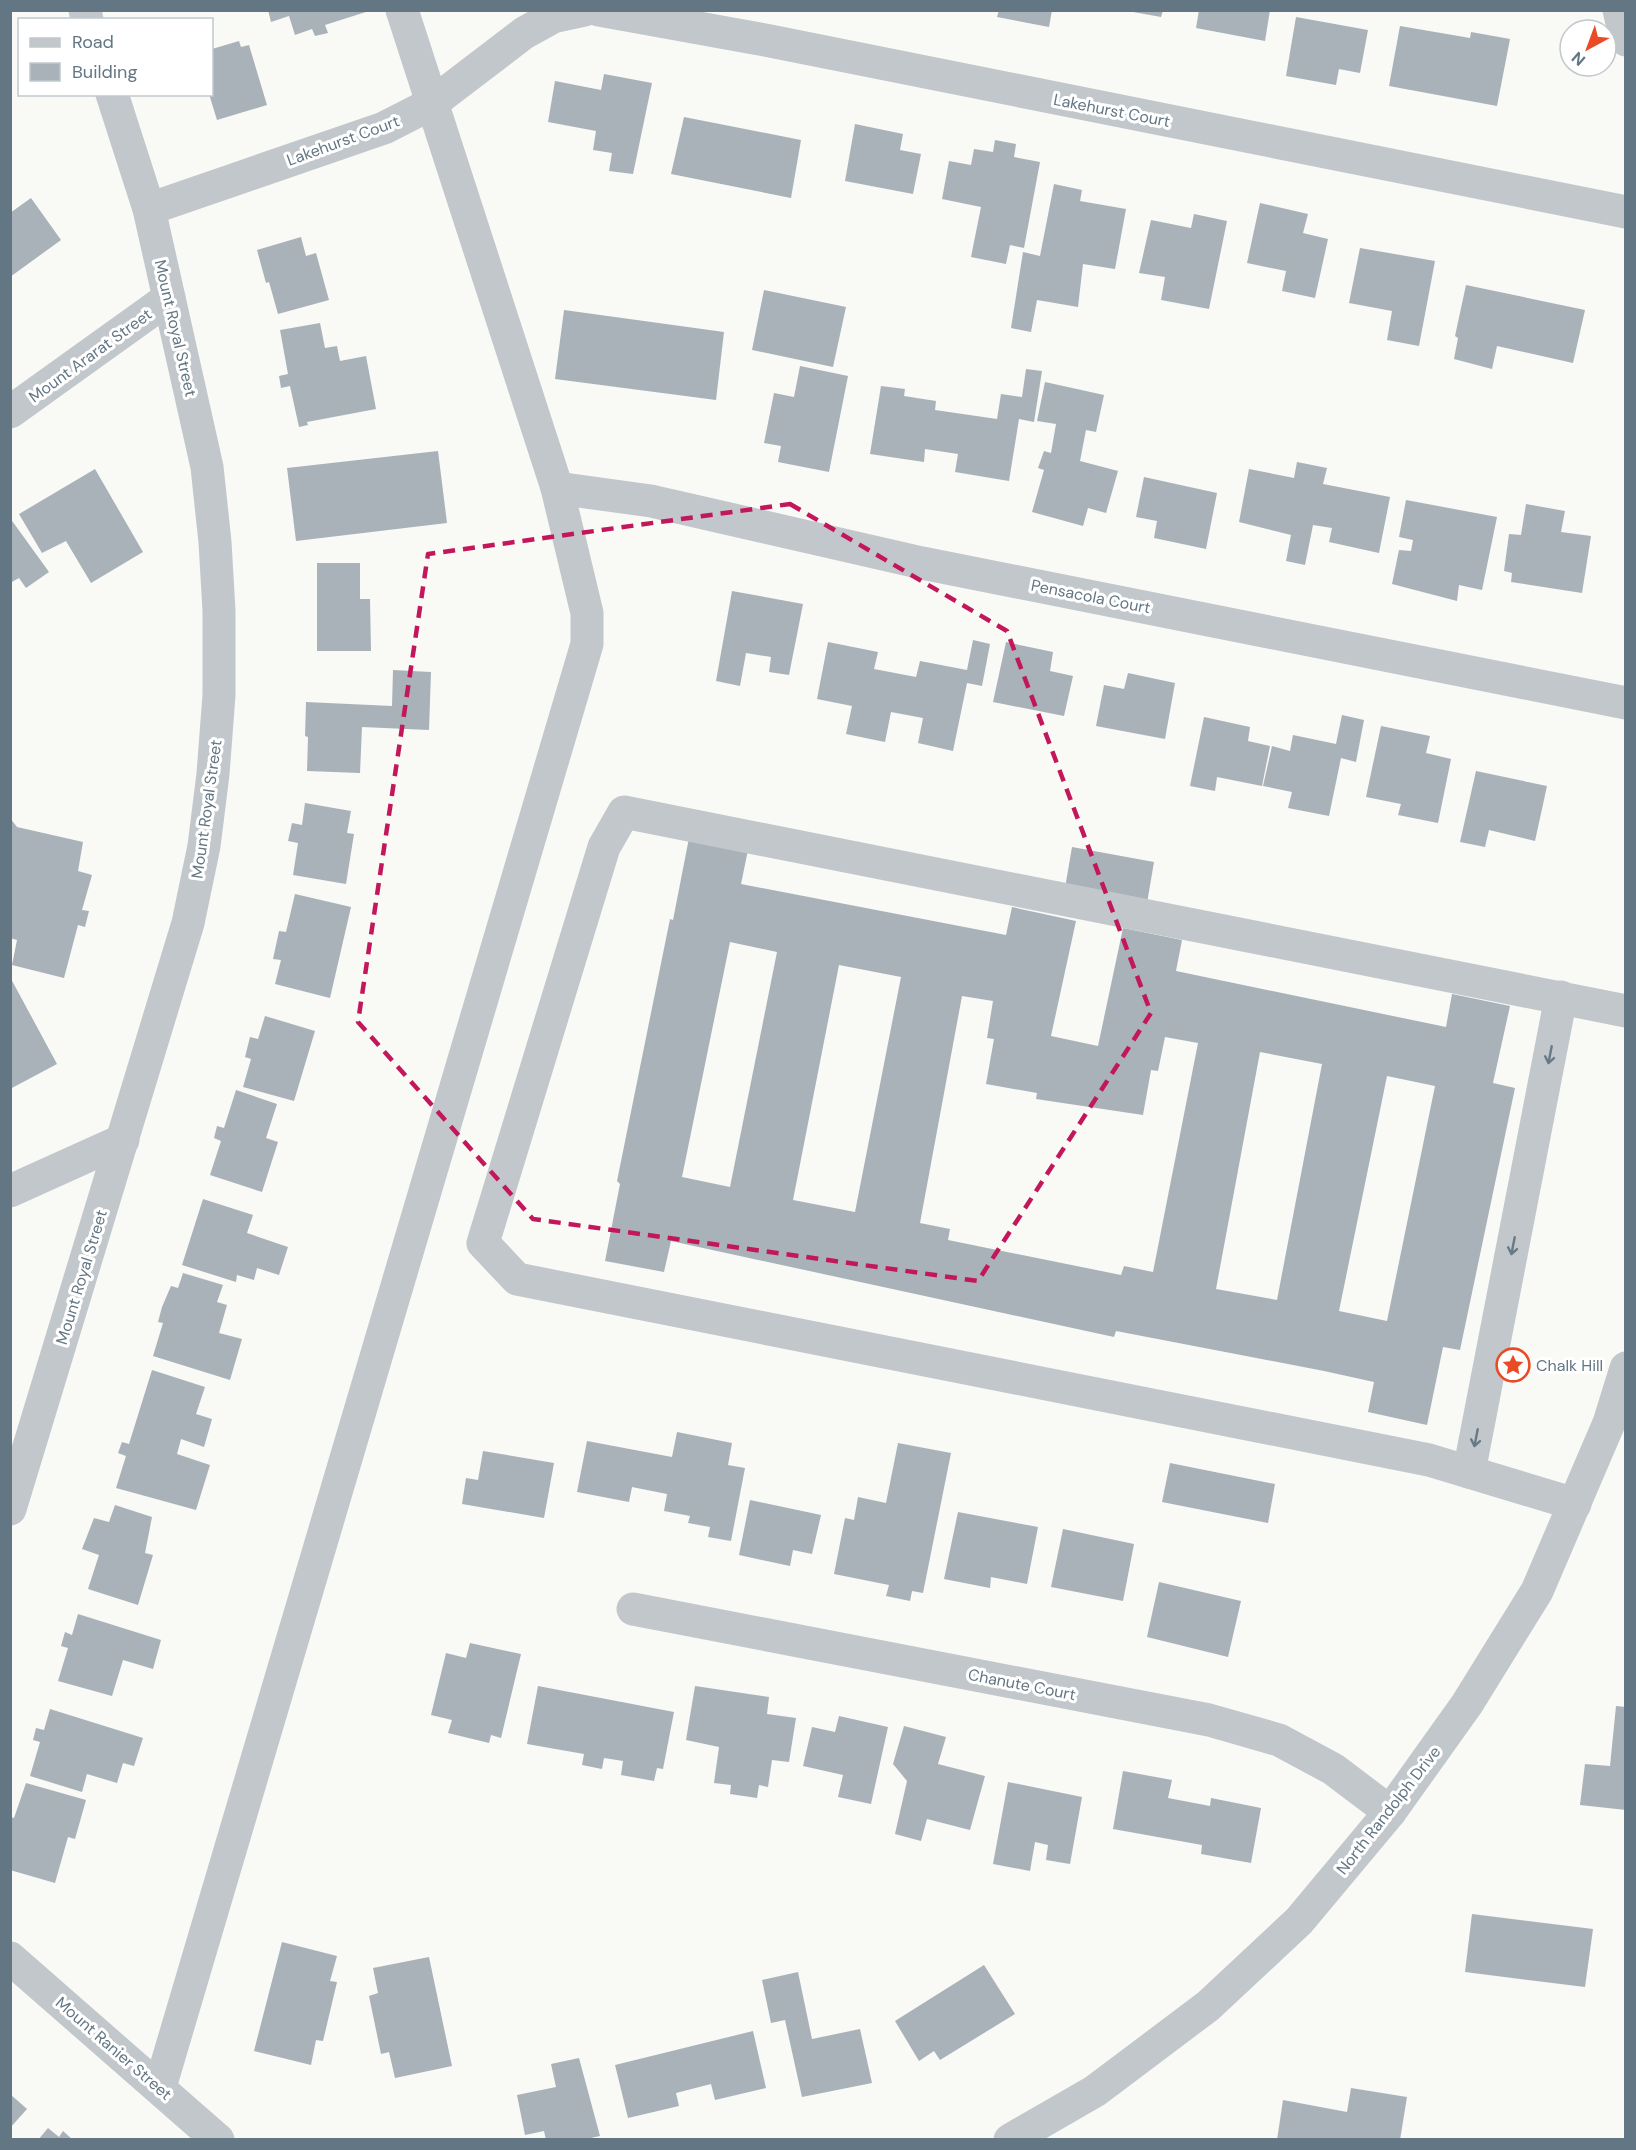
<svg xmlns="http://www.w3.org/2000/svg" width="1636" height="2150" font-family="'DM Sans',sans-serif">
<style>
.building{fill:#a9b2b9;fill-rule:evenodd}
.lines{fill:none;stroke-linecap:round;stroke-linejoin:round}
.minor{stroke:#c2c7cb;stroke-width:33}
.oneway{stroke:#687a87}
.marked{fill:none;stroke:#c2185b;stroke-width:4.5;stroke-dasharray:12 8;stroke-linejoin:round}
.labels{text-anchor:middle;stroke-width:6;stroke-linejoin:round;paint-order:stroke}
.street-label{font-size:16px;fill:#637683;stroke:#fff}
.poi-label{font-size:16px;fill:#637683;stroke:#fff;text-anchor:start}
</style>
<rect width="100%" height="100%" fill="#f9f9f6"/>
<g class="building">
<path d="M268 10H369V11L325 25 328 33 315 36 312 29 295 35 289 16 271 22Z"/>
<path d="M999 10H1052L1049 27 997 17Z"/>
<path d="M1122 10H1163L1161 17Z"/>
<path d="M1199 10H1270L1265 41 1196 28Z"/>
<path d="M1296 17 1368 30 1360 73 1339 69 1336 85 1286 76Z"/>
<path d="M1400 26 1470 38 1471 32 1510 39 1497 106 1389 86Z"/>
<path d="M239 41 241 47 249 45 267 105 217 120 209 94H212V49Z"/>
<path d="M604 74 652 83 633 174 609 171 612 153 593 150 596 131 548 122 555 81 601 90Z"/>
<path d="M684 117 801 140 791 198 671 174Z"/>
<path d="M855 124 903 134 900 150 921 154 913 194 845 181Z"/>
<path d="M995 140 1016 144 1014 157 1040 162 1024 248 1010 245 1006 264 971 257 981 207 942 199 949 161 971 165 974 149 993 152Z"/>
<path d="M1054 184 1082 190 1080 201 1126 209 1115 269 1083 264 1078 307 1037 300 1031 332 1011 328 1023 252 1040 256Z"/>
<path d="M31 198 61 240 10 277V213Z"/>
<path d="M1260 203 1308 214 1303 233 1328 239 1315 298 1282 291 1286 271 1247 263Z"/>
<path d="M1194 214 1227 221 1209 309 1161 300 1165 277 1139 273 1151 220 1191 228Z"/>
<path d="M301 237 306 256 316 253 329 300 278 314 269 282 266 283 257 250Z"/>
<path d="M1360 248 1435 261 1419 346 1387 340 1392 311 1349 303Z"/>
<path d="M1466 285 1585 310 1573 363 1497 346 1492 369 1454 359 1458 338 1455 336Z"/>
<path d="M764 290 846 307 833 367 752 350Z"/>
<path d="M564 310 724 332 716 400 555 379Z"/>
<path d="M320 323 325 348 337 346 340 361 366 356 376 409 307 422 308 425 299 427 290 386 281 388 279 376 288 374 280 330Z"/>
<path d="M800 366 848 376 829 472 778 462 781 446 764 443 774 393 794 397Z"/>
<path d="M1026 369 1042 371 1034 422 1019 419 1009 481 955 472 958 454 925 449 924 462 870 454 881 386 905 389 904 396 936 401 935 410 997 419 1001 394 1022 397Z"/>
<path d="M1045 382 1104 395 1096 432 1086 430 1080 461 1118 471 1106 513 1088 508 1083 526 1032 512 1044 470 1038 468 1044 451 1051 453 1056 424 1037 421Z"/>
<path d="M438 451 447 523 296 541 287 468Z"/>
<path d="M1297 462 1327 468 1323 484 1390 497 1379 553 1329 542 1332 528 1313 525 1305 565 1286 561 1291 535 1239 522 1249 469 1294 478Z"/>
<path d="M95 469 143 552 91 583 66 541 42 553 19 514Z"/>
<path d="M1144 477 1217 493 1206 549 1154 538 1157 521 1136 517Z"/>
<path d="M1406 500 1497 517 1482 590 1459 585 1457 601 1392 584 1399 550 1411 551 1413 540 1399 537Z"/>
<path d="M1526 504 1565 511 1561 532 1591 536 1582 593 1511 582 1512 573 1504 571 1509 534 1521 535Z"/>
<path d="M10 518 49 572 26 588 19 578 10 583Z"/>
<path d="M317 563H360V599H370L371 651H317Z"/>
<path d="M732 591 803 604 789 675 769 672 771 657 746 653 740 686 716 681Z"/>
<path d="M973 640 990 644 982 686 967 683 953 751 918 743 923 718 891 712 885 742 846 734 852 706 817 699 828 642 878 652 874 669 916 677 920 661 967 670Z"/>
<path d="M1006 642 1053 652 1050 671 1073 676 1064 716 993 702Z"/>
<path d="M393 670 431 672 429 730 362 727 360 773 307 771 308 737 305 736 306 702 392 706Z"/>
<path d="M1128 673 1175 683 1165 739 1096 726 1104 685 1124 689Z"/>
<path d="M1342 715 1364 720 1356 762 1341 758 1329 816 1288 808 1292 792 1263 786 1272 746 1290 751 1293 735 1336 744Z"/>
<path d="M1204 717 1250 727 1248 741 1270 746 1262 786 1217 777 1215 791 1190 786Z"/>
<path d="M1381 726 1430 736 1426 753 1451 759 1438 823 1398 815 1401 804 1366 797Z"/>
<path d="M1476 771 1547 786 1535 841 1489 830 1485 847 1460 842Z"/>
<path d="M305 803 351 811 347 833 354 834 346 884 293 875 298 843 288 841 292 823 302 825Z"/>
<path d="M10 818 17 827 83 842 78 871 92 875 82 910 89 911 85 927 78 925 64 978 12 965 17 940 10 938Z"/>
<path d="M689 838 748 850 741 884 1006 935 1012 907 1076 921 1051 1036 1098 1046 1123 928 1182 940 1176 971 1446 1027 1452 994 1510 1006 1493 1083 1515 1088 1460 1350 1443 1347 1427 1425 1368 1412 1374 1382 1324 1371 1116 1331 1114 1337 671 1241 664 1272 605 1261 620 1184 617 1181 670 919 673 920ZM730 942 777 952 730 1187 682 1177ZM839 965 901 977 855 1212 793 1200ZM962 996 993 1001 987 1038 994 1039 986 1084 1037 1093 1036 1099 1143 1115 1151 1070 1158 1071 1165 1037 1198 1043 1153 1272 1124 1266 1121 1275 948 1240 950 1229 920 1223ZM1260 1052 1322 1064 1277 1300 1216 1289ZM1387 1076 1435 1086 1387 1321 1339 1311Z"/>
<path d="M1072 847 1154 862 1146 909 1064 894Z"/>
<path d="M295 894 351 907 330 998 275 984 281 960 273 959 279 931 286 932Z"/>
<path d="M10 977 57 1064 10 1089Z"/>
<path d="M265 1016 315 1031 294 1101 243 1087 251 1059 245 1057 250 1037 258 1039Z"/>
<path d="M236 1090 277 1104 266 1138 278 1142 262 1192 210 1175 221 1141 214 1138 217 1126 224 1128Z"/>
<path d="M203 1199 253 1215 247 1233 288 1247 279 1275 257 1268 254 1280 237 1275 236 1282 182 1265Z"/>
<path d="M183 1273 223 1285 217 1302 227 1305 219 1333 242 1339 230 1380 153 1356 163 1323 158 1322 162 1307 171 1286 178 1288Z"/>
<path d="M152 1370 205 1387 196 1414 212 1419 204 1447 181 1439 177 1454 210 1465 196 1510 116 1488 126 1456 118 1453 122 1442 129 1444Z"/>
<path d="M677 1432 732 1443 728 1465 745 1468 731 1541 708 1537 710 1527 688 1523 690 1516 664 1511 667 1494 632 1487 629 1502 577 1492 587 1441 672 1457Z"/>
<path d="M898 1443 951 1453 923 1593 912 1591 910 1601 886 1596 889 1585 834 1574 845 1518 854 1520 858 1497 886 1503Z"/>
<path d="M483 1451 554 1463 544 1518 462 1504 466 1478 478 1480Z"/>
<path d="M1170 1463 1275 1484 1268 1523 1162 1502Z"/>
<path d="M750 1500 821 1515 812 1554 793 1550 790 1566 739 1555Z"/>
<path d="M115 1505 152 1517 145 1553 153 1555 138 1605 88 1589 99 1555 82 1549 94 1518 109 1522Z"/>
<path d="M958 1512 1038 1527 1027 1584 991 1577 990 1588 944 1579Z"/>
<path d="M1063 1529 1134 1544 1123 1601 1051 1587Z"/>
<path d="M1159 1582 1241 1601 1228 1657 1147 1637Z"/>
<path d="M78 1614 161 1640 153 1669 123 1660 112 1696 58 1681 68 1648 61 1646 65 1632 72 1635Z"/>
<path d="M470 1643 521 1654 501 1738 491 1735 489 1743 448 1733 452 1720 431 1715 446 1653 466 1658Z"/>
<path d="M538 1686 674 1712 663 1769 657 1768 654 1781 621 1775 623 1761 604 1758 602 1769 582 1765 584 1754 527 1744Z"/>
<path d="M695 1686 769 1697 767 1714 796 1718 789 1762 772 1760 768 1787 759 1785 757 1798 730 1794 731 1785 714 1783 719 1747 686 1740Z"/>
<path d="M1616 1706 1626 1707V1810L1580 1805 1585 1764 1610 1766Z"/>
<path d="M50 1709 143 1738 134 1766 123 1763 117 1783 87 1774 82 1792 30 1776 40 1742 33 1740 36 1728 44 1730Z"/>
<path d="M839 1716 888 1727 871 1804 838 1797 843 1775 803 1766 812 1727 835 1732Z"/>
<path d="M904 1726 946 1737 938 1764 985 1776 970 1830 927 1819 921 1841 895 1834 907 1781 893 1764Z"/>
<path d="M1123 1771 1172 1780 1168 1798 1210 1806 1211 1798 1261 1808 1251 1863 1201 1854 1202 1845 1113 1829Z"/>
<path d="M1008 1782 1082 1797 1070 1864 1046 1860 1048 1845 1035 1842 1030 1871 993 1864Z"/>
<path d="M26 1783 86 1800 75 1839 68 1837 55 1883 10 1870V1817L14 1818Z"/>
<path d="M1472 1914 1593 1929 1585 1987 1465 1972Z"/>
<path d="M282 1942 337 1956 330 1981 337 1982 323 2041 316 2040 311 2065 254 2051Z"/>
<path d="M429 1957 452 2066 395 2078 389 2052 381 2054 369 1996 378 1993 373 1968Z"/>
<path d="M984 1965 1015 2014 940 2060 934 2051 919 2061 895 2021Z"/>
<path d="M798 1972 812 2039 860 2029 872 2083 802 2097 785 2020 771 2023 762 1980Z"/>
<path d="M753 2031 766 2088 715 2100 711 2084 676 2093 679 2106 628 2118 615 2065Z"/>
<path d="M579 2058 600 2136 582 2140H546L544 2131 525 2135 517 2095 556 2087 551 2064Z"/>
<path d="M1351 2088 1407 2097 1400 2140H1277L1283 2100 1347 2112Z"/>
<path d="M10 2094 27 2109 10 2128Z"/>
<path d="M48 2128 59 2137 63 2131 73 2140H38Z"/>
</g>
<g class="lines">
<g class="minor">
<path d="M85 10 87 20"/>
<path d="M599 10 765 40 1626 212"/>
<path d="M1619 10 1626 40"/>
<path d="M149 209 384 128 431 104 524 33 553 17 585 10"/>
<path d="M10 412 169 298"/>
<path d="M557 488 651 501 922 563 1626 703"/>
<path d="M10 1191 123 1140"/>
<path d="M1469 1472 1561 997"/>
<path d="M1575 1504 1429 1460 517 1279 483 1243 604 847 624 812 1626 1011"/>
<path d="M10 1509 188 923 204 846 213 774 219 695V611L215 542 207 467 149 209 112 94"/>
<path d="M633 1609 1209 1720 1279 1740 1333 1769 1390 1812"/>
<path d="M10 1958 218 2140"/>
<path d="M160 2087 587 644V613L557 488 402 10"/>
<path d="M1010 2140 1095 2091 1208 2006 1299 1921 1390 1812 1467 1704 1537 1591 1609 1423 1626 1368"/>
</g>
</g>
<defs><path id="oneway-shaft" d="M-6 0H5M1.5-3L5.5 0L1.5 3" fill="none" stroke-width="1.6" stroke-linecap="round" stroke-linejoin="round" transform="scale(1.5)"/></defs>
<g class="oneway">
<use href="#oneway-shaft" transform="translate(1550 1055) rotate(101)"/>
<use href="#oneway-shaft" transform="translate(1513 1246) rotate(101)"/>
<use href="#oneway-shaft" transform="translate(1476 1438) rotate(101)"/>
</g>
<path class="marked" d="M790 504 1007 631 1151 1013 978 1281 533 1219 358 1022 428 554Z"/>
<defs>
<symbol id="sight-ring" viewBox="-11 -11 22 22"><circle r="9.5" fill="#fff" stroke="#ea4b25" stroke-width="1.5"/><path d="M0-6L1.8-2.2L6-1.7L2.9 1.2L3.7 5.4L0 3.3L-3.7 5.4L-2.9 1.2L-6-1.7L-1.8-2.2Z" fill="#ea4b25"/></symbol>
</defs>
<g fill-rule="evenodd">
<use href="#sight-ring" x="1494" y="1346" width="38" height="38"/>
</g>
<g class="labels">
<g class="street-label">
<text transform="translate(1112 110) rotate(11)" y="6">Lakehurst Court</text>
<text transform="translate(343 140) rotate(-20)" y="6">Lakehurst Court</text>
<text transform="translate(176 328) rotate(77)" y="6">Mount Royal Street</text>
<text transform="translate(90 355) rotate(-36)" y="6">Mount Ararat Street</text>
<text transform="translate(1091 596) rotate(11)" y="6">Pensacola Court</text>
<text transform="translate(206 809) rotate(-82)" y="6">Mount Royal Street</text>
<text transform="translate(81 1277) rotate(-73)" y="6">Mount Royal Street</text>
<text transform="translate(1022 1684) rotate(11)" y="6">Chanute Court</text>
<text transform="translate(1388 1810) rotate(-52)" y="6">North Randolph Drive</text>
<text transform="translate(114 2048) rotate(41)" y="6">Mount Ranier Street</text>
</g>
<g class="poi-label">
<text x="1536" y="1371">Chalk Hill</text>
</g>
</g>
<rect width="1636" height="2150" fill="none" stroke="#637683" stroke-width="24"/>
<rect x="18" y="18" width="195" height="78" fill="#ffffff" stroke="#c1c8cd" stroke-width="1.5"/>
<rect x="30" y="38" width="30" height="9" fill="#c2c7cb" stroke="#c1c8cd" stroke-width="1.5"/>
<text x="72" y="48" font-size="18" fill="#637683">Road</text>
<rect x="30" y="63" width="30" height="18" fill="#a9b2b9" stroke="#c1c8cd" stroke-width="1.5"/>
<text x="72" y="78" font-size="18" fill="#637683">Building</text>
<g transform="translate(1588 48) rotate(221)"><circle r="28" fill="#ffffff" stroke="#c1c8cd" stroke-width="1.5"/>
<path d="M0-4.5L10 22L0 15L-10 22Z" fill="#ea4b25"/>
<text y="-9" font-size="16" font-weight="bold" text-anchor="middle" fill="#637683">N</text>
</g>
</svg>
